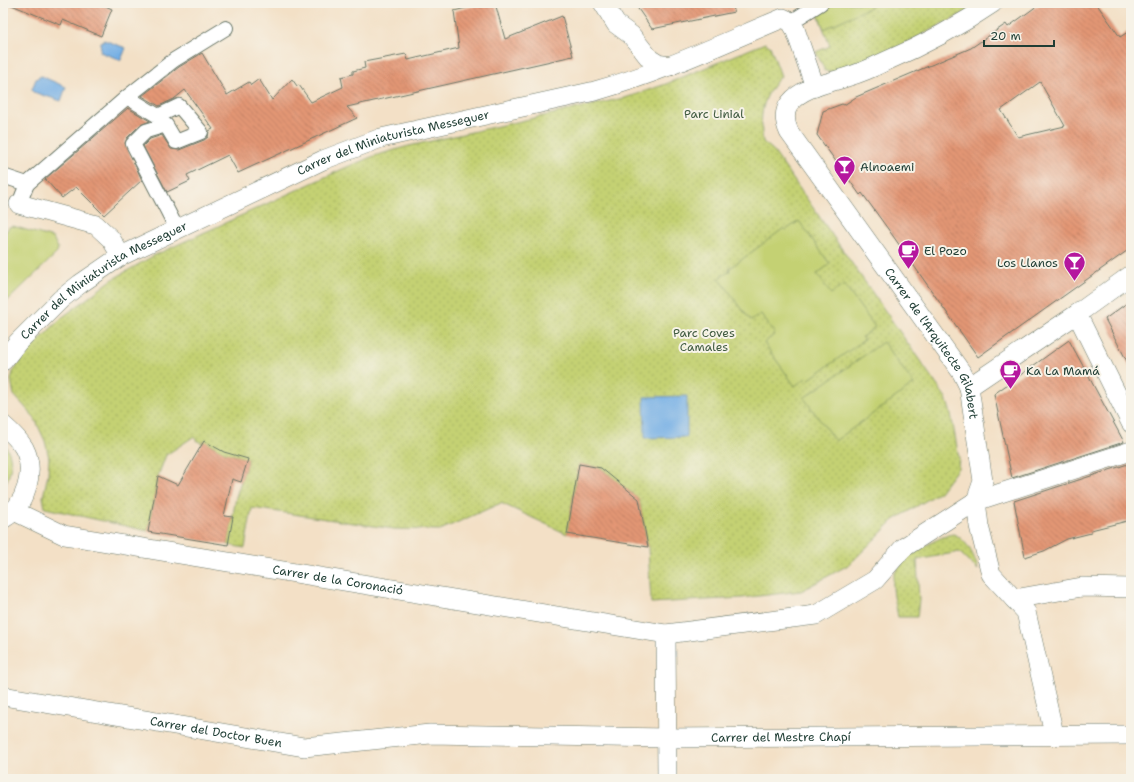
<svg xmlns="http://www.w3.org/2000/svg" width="1134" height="782" font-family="'Shantell Sans',sans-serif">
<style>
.grass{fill:url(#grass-dots);stroke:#728754}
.garden{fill:#c4d173;stroke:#728754}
.water{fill:#75afe5;stroke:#4a768c}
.building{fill:url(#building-back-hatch);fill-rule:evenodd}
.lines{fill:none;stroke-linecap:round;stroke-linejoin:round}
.pedestrian-casing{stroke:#697667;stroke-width:16}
.minor-casing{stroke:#697667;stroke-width:20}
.pedestrian{stroke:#fff;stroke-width:14}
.minor{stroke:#fff;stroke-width:19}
.labels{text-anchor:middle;stroke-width:4;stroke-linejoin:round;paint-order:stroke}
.park-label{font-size:12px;fill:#405b41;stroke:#f7f3e8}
.street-label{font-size:12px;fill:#1f3d34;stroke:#f7f3e8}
.poi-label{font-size:12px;fill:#1f3d34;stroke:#f7f3e8;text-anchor:start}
</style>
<defs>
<pattern id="grass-dots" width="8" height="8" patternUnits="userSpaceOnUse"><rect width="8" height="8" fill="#c4d173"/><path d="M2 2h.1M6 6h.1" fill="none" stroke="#a8b464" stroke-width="1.8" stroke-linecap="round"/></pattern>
<pattern id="building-back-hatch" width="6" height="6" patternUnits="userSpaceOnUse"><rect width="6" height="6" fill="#e39674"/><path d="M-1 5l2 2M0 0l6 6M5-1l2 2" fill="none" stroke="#b77c60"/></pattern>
</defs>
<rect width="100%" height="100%" fill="#f7f3e8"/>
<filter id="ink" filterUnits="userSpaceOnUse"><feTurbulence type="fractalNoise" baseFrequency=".025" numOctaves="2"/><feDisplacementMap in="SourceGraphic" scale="8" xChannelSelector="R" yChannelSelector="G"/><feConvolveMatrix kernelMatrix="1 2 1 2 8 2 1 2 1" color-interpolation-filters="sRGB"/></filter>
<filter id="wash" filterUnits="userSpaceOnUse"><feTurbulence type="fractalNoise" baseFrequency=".012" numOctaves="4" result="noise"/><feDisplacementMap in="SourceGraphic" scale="16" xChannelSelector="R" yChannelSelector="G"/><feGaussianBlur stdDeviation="0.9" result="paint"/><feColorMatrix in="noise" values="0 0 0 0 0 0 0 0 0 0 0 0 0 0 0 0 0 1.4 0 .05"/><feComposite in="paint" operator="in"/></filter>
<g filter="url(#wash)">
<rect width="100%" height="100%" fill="#f3e0c6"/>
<g class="grass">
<path d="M835 3H984L900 46 836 72 825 71 816 52 830 46 818 14Z"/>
<path d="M765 43 770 46 781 76C762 97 759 114 763 142L772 149 946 398 951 414 959 458 958 468 940 492 894 520 850 564 801 591 742 598 651 603 648 547 639 499 601 468 579 464 567 534 501 503 440 530 394 529 252 508 245 548 228 545 236 497 248 459 224 452 204 441 202 444 193 437 166 455 158 476 148 531 45 508 43 497 48 474 49 458 45 441 34 417 14 395 11 380 13 372 25 355 60 319 113 279 153 256 347 167 374 156 409 146 628 97 666 84Z"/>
<path d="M953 534C966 538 976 558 978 570L959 552 917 560 919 600 917 617H898C896 605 892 591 893 579 895 561 936 537 953 534Z"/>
</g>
<g class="garden">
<path d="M835 3H879L824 29 818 14Z"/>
<path d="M799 221 830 264 817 274 831 294 844 285 875 327 862 337 864 340 808 380 806 378 795 386 764 343 775 334 761 314 751 321 719 278 730 271 729 269 784 228 786 230Z"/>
<path d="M13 226 53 238 58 248 57 253 3 305V236L9 227Z"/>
<path d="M883 342 914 384 835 441 804 398Z"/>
<path d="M3 442C14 456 13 473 3 487Z"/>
</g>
<g class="water">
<path d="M104 40 126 48 121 60 100 52 101 48 100 43Z"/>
<path d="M41 76 66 87 61 101 33 92 32 89 36 79Z"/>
<path d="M687 396V437L645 438 644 397Z"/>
</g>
<g id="blocks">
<g class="building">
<path d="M9 3H99L112 9 101 36 63 20 61 25 9 4Z"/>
<path d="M486 3H495L505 39 562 16 573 56 347 107 357 118 238 173 228 155 187 175 190 181 167 192 143 146 150 139 162 135 171 149 179 150 204 140 208 137 209 131 213 129 185 90 174 99 159 106 142 96 179 67 202 53 227 95 249 82 251 85 259 79 272 100 292 79 297 86 299 85 311 102 343 87 341 77 353 74V71L365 68 364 62 406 54 408 60 459 48 454 11Z"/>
<path d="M634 3H733L734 12 652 29Z"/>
<path d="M1041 3H1096L1120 37 1131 30V248L978 357 893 236 862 193 860 195 817 135 823 111 842 104 844 105 856 97 971 48 1006 24 1008 27ZM1040 82 1065 126 1018 137 1001 110Z"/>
<path d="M128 108 150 121 140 125 127 138 125 143 142 180 104 215 76 187 62 198 45 179Z"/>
<path d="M1131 300V369L1105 319Z"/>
<path d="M1069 340 1124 442 1012 478 994 394Z"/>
<path d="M204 441 224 452 248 459 241 482 232 479 224 516 233 517 228 545 148 532 158 476 178 485Z"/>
<path d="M1131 463V520L1091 530V533L1067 539 1044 551 1025 557 1014 501Z"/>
<path d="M579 464 601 468 639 499 648 547 567 534Z"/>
</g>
</g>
</g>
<g filter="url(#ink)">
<use href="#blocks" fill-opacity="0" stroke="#697667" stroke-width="1"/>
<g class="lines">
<defs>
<g id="pedestrian">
<path d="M791 22 821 3"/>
<path d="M127 97 158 116 179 106 201 132 176 142 166 125 146 131 133 144 177 229"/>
<path d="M3 176 27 184"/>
<path d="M19 204 27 184 127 97 174 60 226 28"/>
</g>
<g id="minor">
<path d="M603 3 616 24 631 35 650 59 658 64 670 66"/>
<path id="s1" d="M993 3C958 27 922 46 884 62 872 68 860 73 847 77 829 83 802 87 790 103 783 112 785 123 789 132L962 373 969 387 983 481 976 501 979 526 991 574 1026 612 1054 734"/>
<path d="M19 204 96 225 111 239 121 256"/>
<path d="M1077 314 1131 423"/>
<path id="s2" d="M3 361 18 342 61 299 80 284 121 256 323 160 381 138 595 91C660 73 721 44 783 18L791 22 795 29 815 87"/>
<path d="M969 387 1077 314 1131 275"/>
<path d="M3 425C11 432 18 438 24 448 36 471 26 506 3 519"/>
<path id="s3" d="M14 511 64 535 666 634 816 615 875 580 903 548 976 501 1131 451"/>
<path d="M1014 599 1082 587 1131 588"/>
<path d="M666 634 667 779"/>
<path id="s4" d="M3 696 304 747 430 734 667 738 1131 735"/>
</g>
</defs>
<use href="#pedestrian" class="pedestrian-casing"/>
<use href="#minor" class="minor-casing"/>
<use href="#pedestrian" class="pedestrian"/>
<use href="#minor" class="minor"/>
</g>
</g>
<defs>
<symbol id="bar-pin" viewBox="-11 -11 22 30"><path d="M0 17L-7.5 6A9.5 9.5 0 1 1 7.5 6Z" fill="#b5179e" stroke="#f7f3e8"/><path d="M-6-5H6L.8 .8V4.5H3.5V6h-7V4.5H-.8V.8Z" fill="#fff"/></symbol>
<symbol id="cafe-pin" viewBox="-11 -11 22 30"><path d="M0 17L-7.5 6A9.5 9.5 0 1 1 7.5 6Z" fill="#b5179e" stroke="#f7f3e8"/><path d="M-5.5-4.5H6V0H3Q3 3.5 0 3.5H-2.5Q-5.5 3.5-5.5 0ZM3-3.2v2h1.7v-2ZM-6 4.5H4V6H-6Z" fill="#fff"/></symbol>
</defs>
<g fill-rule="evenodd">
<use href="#bar-pin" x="832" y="154" width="25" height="34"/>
<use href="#cafe-pin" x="896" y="238" width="25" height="34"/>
<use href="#bar-pin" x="1062" y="250" width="25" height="34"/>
<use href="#cafe-pin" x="998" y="358" width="25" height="34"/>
</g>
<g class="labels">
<g class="park-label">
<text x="714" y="118">Parc Linial</text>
<text x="704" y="337">Parc Coves<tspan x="704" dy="14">Camales</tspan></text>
</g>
<g class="street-label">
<text dy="4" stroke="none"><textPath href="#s2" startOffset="455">Carrer del Miniaturista Messeguer</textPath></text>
<text dy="4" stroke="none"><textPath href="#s2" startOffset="131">Carrer del Miniaturista Messeguer</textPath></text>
<text dy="4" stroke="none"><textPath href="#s1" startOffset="515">Carrer de l'Arquitecte Gilabert</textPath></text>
<text dy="4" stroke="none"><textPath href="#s3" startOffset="333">Carrer de la Coronació</textPath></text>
<text dy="4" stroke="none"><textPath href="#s4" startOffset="216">Carrer del Doctor Buen</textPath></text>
<text dy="4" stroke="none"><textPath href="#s4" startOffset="783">Carrer del Mestre Chapí</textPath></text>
</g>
<g class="poi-label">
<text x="860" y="171">Alnoaemi</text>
<text x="924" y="255">El Pozo</text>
<text x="1058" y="267" text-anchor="end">Los Llanos</text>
<text x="1026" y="375">Ka La Mamá</text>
</g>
</g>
<rect width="1134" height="782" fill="none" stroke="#f7f3e8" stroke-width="16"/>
<path d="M984 40v6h70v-6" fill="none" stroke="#1f3d34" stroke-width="2"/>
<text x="990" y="40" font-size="12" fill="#1f3d34" stroke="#f7f3e8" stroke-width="3" paint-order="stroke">20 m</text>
</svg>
